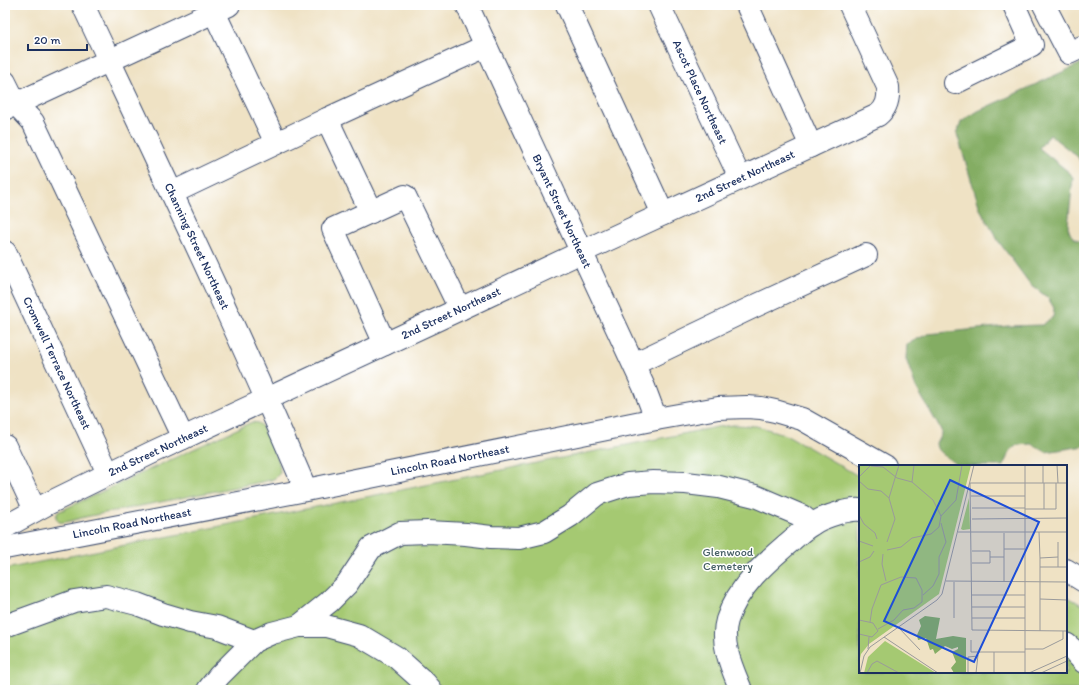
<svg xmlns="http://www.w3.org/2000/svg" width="1089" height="695" font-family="Itim,sans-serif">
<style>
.green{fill:#a5c972;stroke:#607c68}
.forest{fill:#84ad64;stroke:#506e61}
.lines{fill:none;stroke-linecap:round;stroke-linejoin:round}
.minor-casing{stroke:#3b4a6d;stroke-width:24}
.minor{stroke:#fff;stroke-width:22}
.labels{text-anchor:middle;stroke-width:3;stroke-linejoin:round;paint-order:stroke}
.street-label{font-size:12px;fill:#1b2f5e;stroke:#fff}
.park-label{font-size:12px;fill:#445d64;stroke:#fff}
.inset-road{fill:none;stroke:#9a9a9b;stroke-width:1}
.view{fill:#1d4ed8;fill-opacity:0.15;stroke:#1d4ed8;stroke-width:2}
.inset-edge{fill:none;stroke:#1b2f5e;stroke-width:2}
</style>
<rect width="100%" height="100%" fill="#fff"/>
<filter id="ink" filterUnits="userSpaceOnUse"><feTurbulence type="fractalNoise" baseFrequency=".025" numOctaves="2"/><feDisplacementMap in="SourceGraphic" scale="8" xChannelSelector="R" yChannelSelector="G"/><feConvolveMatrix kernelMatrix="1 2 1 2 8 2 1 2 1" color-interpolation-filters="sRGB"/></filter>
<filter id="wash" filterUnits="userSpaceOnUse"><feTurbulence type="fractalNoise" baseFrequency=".012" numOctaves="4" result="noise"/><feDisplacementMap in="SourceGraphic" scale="16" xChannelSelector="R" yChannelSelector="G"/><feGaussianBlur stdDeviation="0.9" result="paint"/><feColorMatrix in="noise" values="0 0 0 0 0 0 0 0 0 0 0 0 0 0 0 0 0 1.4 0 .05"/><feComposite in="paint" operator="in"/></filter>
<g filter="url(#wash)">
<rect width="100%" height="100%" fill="#efe2c4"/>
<g class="green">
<path d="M252 422 258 423 261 425 279 462 280 473 275 478 271 480 85 517C80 518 63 524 59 522 57 520 56 519 56 516L58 512Z"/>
<path d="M734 425 756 426 774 431 789 436 860 477V672H1066V596L1084 606V690H5V569L717 427Z"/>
</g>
<path class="forest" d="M1084 62V169L1078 157 1050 135 1039 148 1070 173 1073 178 1068 226C1070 238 1074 238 1084 242V368L1077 375 1078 381 1084 386V446L1046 452 1032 444 1017 445 1010 451 1003 466H959L943 455 937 449 936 444 941 434V430L916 387 906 359 907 344 928 334 1008 326 1042 325 1053 317 1054 308 1048 298 1030 284 999 242 980 209 957 134 961 122 978 111Z"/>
</g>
<g filter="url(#ink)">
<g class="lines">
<defs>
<g id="minor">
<path d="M83 5C159 166 236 326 306 490"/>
<path d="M467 5 644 387 656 419"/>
<path d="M567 5 663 214"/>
<path d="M659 5 740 178"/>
<path d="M747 5 811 146"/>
<path d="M1044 5 1069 53 1084 46"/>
<path d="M214 12 276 143"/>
<path d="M5 82 16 104 33 122 183 438"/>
<path d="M955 83 1032 45 1014 5"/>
<path d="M5 109 229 5"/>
<path d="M172 193 327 119"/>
<path d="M371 212 327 119 486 46"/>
<path d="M5 252 108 473"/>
<path d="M385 344 333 229 405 196 460 309"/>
<path d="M634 364 753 307 866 255"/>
<path d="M5 446 35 510"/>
<path d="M5 527 47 504 151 453 460 309 605 241 878 115C887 108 889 99 888 87L850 5"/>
<path d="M5 548 306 490 656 419 718 408 747 407 761 408 775 411 802 419 885 466"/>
<path d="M1066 570 1084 581"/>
<path d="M5 626 74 601 106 596 137 604 163 614 190 622 217 627 254 641"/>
<path d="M299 626 329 602 347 584 371 548 400 533 428 532 466 534 491 537 519 538 544 532 570 516 597 494 628 484 653 482 686 483 719 487 755 496 802 516 812 524"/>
<path d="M1066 644 1072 649 1084 662"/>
<path d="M208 690 219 676 254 641 272 633 299 626H326L359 635 396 657 425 683 431 690"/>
<path d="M741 690C732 668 720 643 727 620 738 586 766 562 792 540 798 535 804 529 811 525 820 518 832 515 842 512 848 511 854 509 860 510"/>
</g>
</defs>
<use href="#minor" class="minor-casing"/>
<use href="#minor" class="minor"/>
</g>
</g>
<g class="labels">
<g class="street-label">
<text transform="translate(700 92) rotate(65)" y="4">Ascot Place Northeast</text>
<text transform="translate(745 176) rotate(-25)" y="4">2nd Street Northeast</text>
<text transform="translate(562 211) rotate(65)" y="4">Bryant Street Northeast</text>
<text transform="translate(197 246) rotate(65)" y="4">Channing Street Northeast</text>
<text transform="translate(451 313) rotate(-25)" y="4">2nd Street Northeast</text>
<text transform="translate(57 363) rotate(65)" y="4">Cromwell Terrace Northeast</text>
<text transform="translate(158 450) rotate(-25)" y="4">2nd Street Northeast</text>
<text transform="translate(450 460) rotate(-11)" y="4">Lincoln Road Northeast</text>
<text transform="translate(132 523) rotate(-11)" y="4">Lincoln Road Northeast</text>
</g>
<g class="park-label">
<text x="728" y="556">Glenwood<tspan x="728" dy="14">Cemetery</tspan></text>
</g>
</g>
<g transform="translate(859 465)">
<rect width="208" height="208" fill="#efe2c4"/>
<path d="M0 0H112L80 129 10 179 2 189 0 198ZM110 33 111 64 104 65 102 64ZM26 176 77 208H5L9 192Z" fill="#a5c972"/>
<path d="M66 151 81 153 77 174 94 171 107 173V208H95L92 203 97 197 93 187 99 184V182L93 184 86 181 76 189 74 184 71 185 67 173 59 175 58 170 62 161 60 155Z" fill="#84ad64"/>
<path class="inset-road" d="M166 0V208M184 0V18M198 0 199 18M12 1 24 2 38 13 53 17 74 35 82 51 80 62 72 69 53 73 42 82 28 85M0 12 12 0M0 16 9 24 22 26 30 33 36 54 28 77M53 17 55 0M208 18H111L113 165 208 166M112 31H166M30 33 40 0M113 43H166M166 44H185V18M185 44H197V18M0 50 5 59 16 68 18 74M82 51 97 35 103 0M113 54 208 53M99 67H208M180 67 181 93M145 68V92M0 76 14 81M145 84H166M113 86H131V98H113M24 89 23 99 27 116M131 92H145V117M199 92V77M0 97 11 92 15 86M181 102H199M87 116 208 117M95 117V153M64 130 74 121 80 109V92L87 77 82 58M113 130H166M181 134 208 135M113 142H166M113 153H166M0 155 14 158 19 166 13 172 0 169M11 157 13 144 22 120 42 112 57 113 63 125V137L55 143 44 145 35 155 19 164M39 162 61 185M181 166V93L199 92V102H208M25 172 79 208M112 175V187H166M9 184 10 172M166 184H184L204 174V166M135 187V208M1 208 5 191 11 182 78 135 83 129 115 0M8 208 13 199 18 196 40 208M109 208V192L119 191M117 208 119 190M170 208 208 191M182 208 208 196"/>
<path class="view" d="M91 15 180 57 115 197 25 156Z"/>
<rect width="208" height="208" class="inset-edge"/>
</g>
<rect width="1089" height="695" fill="none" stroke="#fff" stroke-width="20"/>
<path d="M28 44v6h59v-6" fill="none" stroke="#1b2f5e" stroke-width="2"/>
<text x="34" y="44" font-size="12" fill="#1b2f5e" stroke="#ffffff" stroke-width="3" paint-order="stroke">20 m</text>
</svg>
